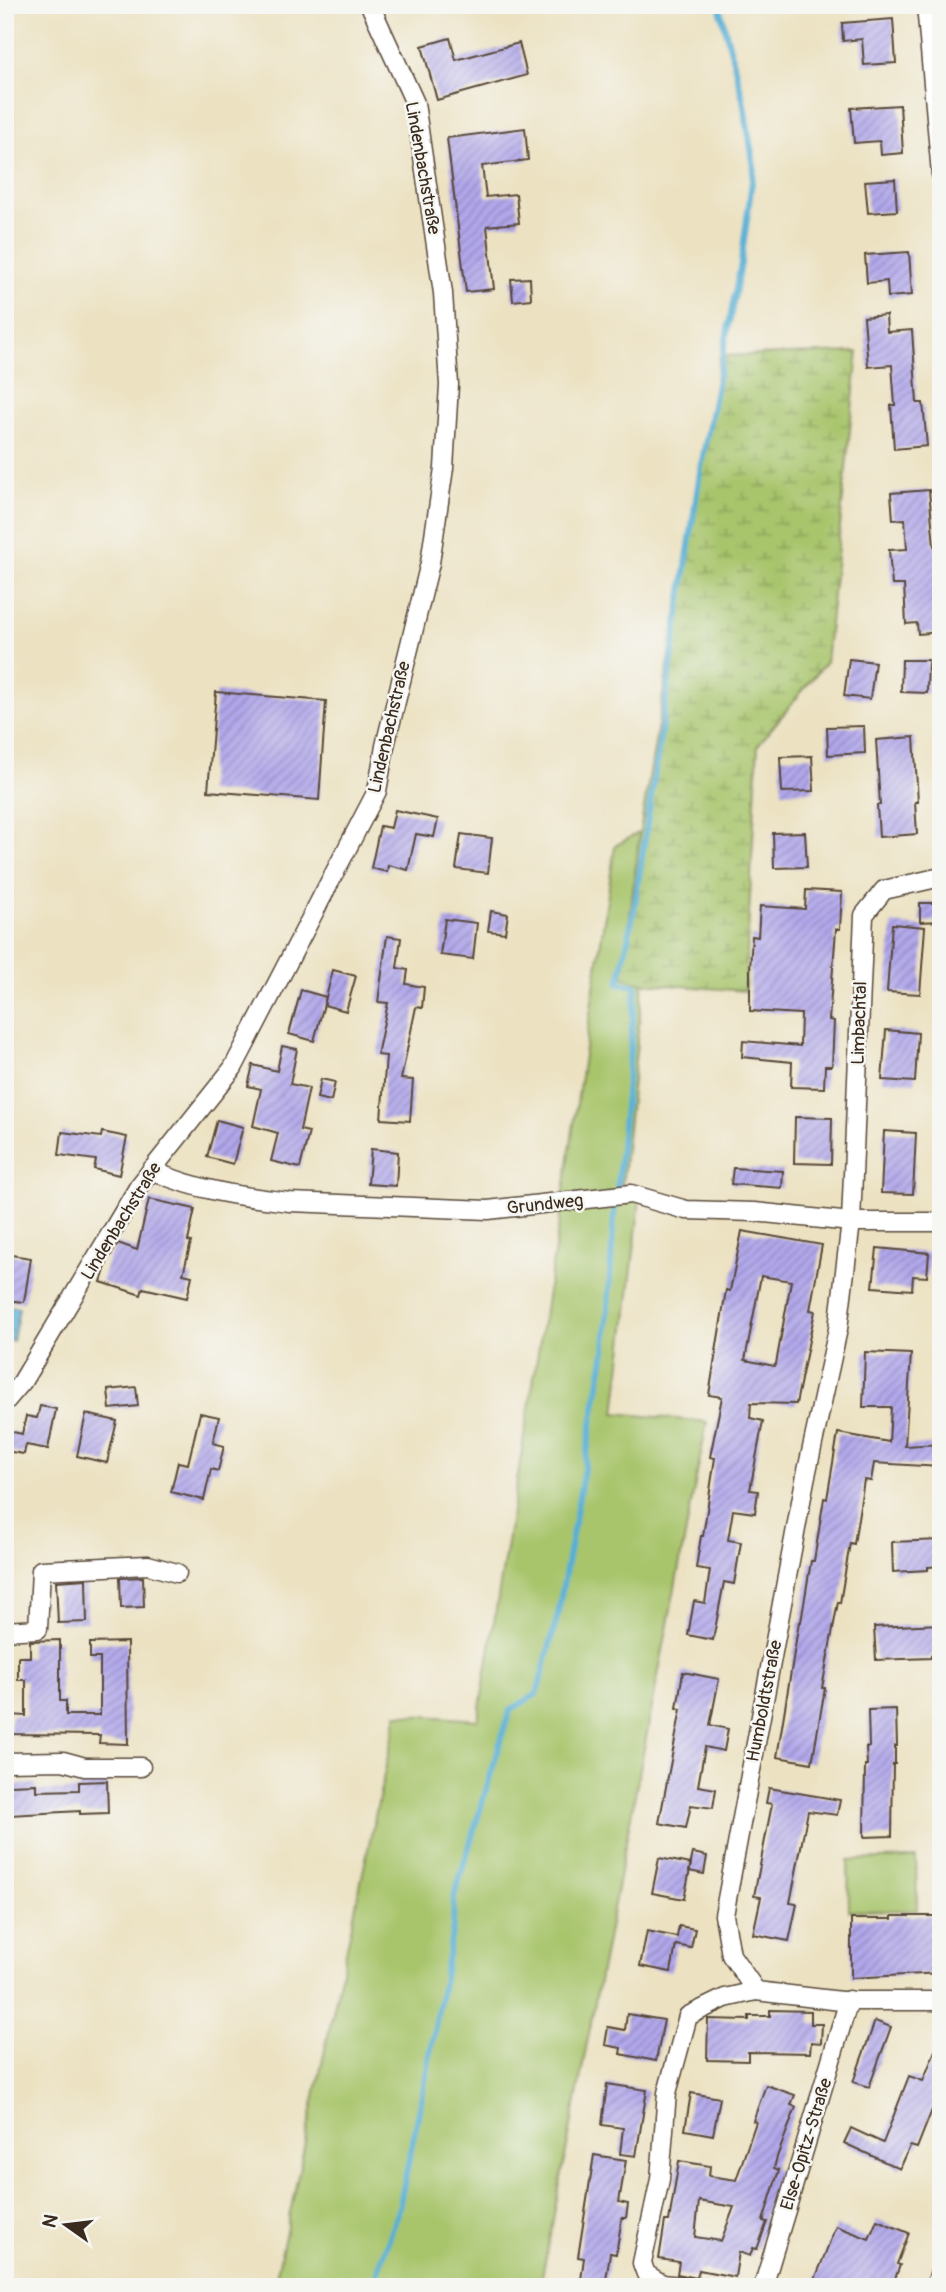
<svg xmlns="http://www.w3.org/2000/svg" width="946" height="2292" font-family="Pangolin,sans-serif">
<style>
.green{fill:#a8c56c;stroke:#727845;stroke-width:2}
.wetland{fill:url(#wetland-marsh);stroke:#727845;stroke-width:2}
.water{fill:url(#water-ripples);stroke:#496c79;stroke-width:2}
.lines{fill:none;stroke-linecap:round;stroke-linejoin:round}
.stream{stroke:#57afd4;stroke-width:6}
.building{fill:url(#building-hatch);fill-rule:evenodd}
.minor-casing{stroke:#564637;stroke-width:21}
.minor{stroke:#fff;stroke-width:18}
.labels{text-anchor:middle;stroke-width:5;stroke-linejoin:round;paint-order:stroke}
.street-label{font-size:18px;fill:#3b2a1e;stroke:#f6f6f2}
</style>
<defs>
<pattern id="wetland-marsh" width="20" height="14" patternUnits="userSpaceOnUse" patternTransform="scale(1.75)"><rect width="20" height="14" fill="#a8c56c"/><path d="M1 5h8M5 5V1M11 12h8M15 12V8" fill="none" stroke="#8aa058"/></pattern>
<pattern id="water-ripples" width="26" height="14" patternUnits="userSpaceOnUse" patternTransform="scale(1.75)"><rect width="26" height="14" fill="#57afd4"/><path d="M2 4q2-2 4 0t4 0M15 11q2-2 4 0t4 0" fill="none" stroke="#498fab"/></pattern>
<pattern id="building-hatch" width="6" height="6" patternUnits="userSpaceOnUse" patternTransform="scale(1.75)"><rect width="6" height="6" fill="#b1a7eb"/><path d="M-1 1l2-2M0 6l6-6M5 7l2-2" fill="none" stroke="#9188be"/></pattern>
</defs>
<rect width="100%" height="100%" fill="#f6f6f2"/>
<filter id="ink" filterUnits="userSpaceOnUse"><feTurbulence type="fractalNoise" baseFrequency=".0143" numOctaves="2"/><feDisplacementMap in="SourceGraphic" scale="14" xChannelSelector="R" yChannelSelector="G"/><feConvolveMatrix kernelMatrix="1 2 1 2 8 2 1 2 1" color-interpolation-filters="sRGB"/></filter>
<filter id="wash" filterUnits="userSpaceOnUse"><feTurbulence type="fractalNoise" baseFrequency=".00686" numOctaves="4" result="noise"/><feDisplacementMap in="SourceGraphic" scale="28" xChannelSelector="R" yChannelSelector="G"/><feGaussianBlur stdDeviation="1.57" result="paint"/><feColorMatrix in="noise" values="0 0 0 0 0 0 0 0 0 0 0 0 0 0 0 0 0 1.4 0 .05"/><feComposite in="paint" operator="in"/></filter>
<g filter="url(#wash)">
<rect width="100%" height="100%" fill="#ece2c2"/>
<g class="green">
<path d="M640 832 623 977 643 983 622 1187 641 1191 615 1413 707 1422 540 2287H274L397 1714 478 1720 560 1218 615 846Z"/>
<path d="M916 1858 917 1910 849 1911 848 1860Z"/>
</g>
<path class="wetland" d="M858 352 826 662 758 745 745 991 643 983 623 977 640 832 720 356Z"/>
<path class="water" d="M5 1305 19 1308 13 1341 5 1339Z"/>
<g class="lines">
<g class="stream">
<path d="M617 1191 636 986 619 983 634 910 701 466 741 263 754 167 743 99 719 5"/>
<path d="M372 2287 398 2213 424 2087 453 1928 454 1897 510 1710 537 1694 558 1614 605 1351 615 1203"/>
</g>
</g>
<g id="blocks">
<g class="building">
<path d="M893 19 896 63 864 65 862 39 843 41 842 23Z"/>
<path d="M450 38 456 60 519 43 527 75 437 100 422 46Z"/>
<path d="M900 105 903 153 881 155 880 141 854 143 851 108Z"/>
<path d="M525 128 528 160 482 166 486 197 516 194 519 223 487 226 494 289 466 292 447 138Z"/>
<path d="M895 179 897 211 868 213 865 181Z"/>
<path d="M909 252 912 295 888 297 887 281 867 283 865 255Z"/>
<path d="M530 278 531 299 513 301 511 279Z"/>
<path d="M886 315 887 332 912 330 917 403H923L927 446 894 449 891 405H895L892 365 868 367 864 317Z"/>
<path d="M929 490 934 546 941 545V632L918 634 917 623 906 624 904 585H892L889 550 907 549 905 519 893 520 891 493Z"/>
<path d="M849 659 875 662 870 699 844 696Z"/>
<path d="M902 660H928L927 693 901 692Z"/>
<path d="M216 692 326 701 319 800 208 791Z"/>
<path d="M864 726 865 753 828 755 827 727Z"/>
<path d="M914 737 918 802H915L917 834 879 837 877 805H880L876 740Z"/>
<path d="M812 756 814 791 782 792 780 757Z"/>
<path d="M395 810 438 819 434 837 416 834 408 870 388 865 387 872 371 868 380 826 391 828Z"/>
<path d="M805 832 807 867 774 868 773 833Z"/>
<path d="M461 834 492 838 488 873 456 869Z"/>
<path d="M806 890 842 892 840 929H836L829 1020 834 1021 832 1066H825L824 1088 791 1087 792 1062 742 1057 743 1041 800 1046 801 1014 750 1011V970L752 936 758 937 760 906 805 909Z"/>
<path d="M920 903H941V921L920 922Z"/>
<path d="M491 911 508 914 505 933 488 931Z"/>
<path d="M445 919 477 923 473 959 440 955Z"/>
<path d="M892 924 925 927 920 994 887 992Z"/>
<path d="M387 936 401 938 397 968 408 970 406 984 424 987 422 1008 416 1007 401 1079 413 1080 410 1121 381 1119 386 1056 377 1055 388 1003 378 1002Z"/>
<path d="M333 970 356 976 346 1011 324 1005Z"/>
<path d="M301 990 326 997 314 1041 289 1034Z"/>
<path d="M886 1030 918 1033 915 1082 882 1080Z"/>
<path d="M282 1046 297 1049 290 1084 309 1088 300 1130 309 1132 300 1168 271 1161 278 1133 253 1126 261 1089 248 1086 253 1065 277 1071Z"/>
<path d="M321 1079 335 1082 331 1101 317 1098Z"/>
<path d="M795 1117 832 1118 831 1164 794 1163Z"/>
<path d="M217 1120 243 1127 233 1164 207 1157Z"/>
<path d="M884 1131 916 1133 913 1194 881 1193Z"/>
<path d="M62 1132 101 1137 102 1132 127 1137 119 1175 94 1169 96 1160 59 1155Z"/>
<path d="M371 1149 398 1152 396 1186 368 1184Z"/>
<path d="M733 1168 783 1171 782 1188 731 1184Z"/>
<path d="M149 1199 195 1209 188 1241 191 1242 183 1274 192 1276 187 1298 143 1288 141 1295 101 1282 108 1260 118 1243 137 1250Z"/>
<path d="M742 1231 822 1245 810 1310 815 1311 796 1404 751 1403 750 1418 763 1421 750 1490 758 1491 755 1513 733 1510 728 1540 741 1542 734 1584 724 1582 713 1640 688 1635 694 1601 705 1603 710 1570 696 1568 701 1536H703L715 1458 710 1457 722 1397 709 1395 726 1290 730 1291ZM761 1276 791 1281 776 1364 774 1366 745 1360Z"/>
<path d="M877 1248 929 1253 927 1277 913 1276 912 1290 873 1287Z"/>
<path d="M5 1254 31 1258 24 1302 5 1300Z"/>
<path d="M865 1352 911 1354 905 1446 941 1444V1467L874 1463 871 1481 864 1480 854 1544 850 1543 840 1603 838 1602 822 1688H825L812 1763 777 1757 799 1622H801L811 1561H814L824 1498 827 1499 838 1433 889 1442 891 1407H863Z"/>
<path d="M136 1387 138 1406 110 1409 108 1390Z"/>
<path d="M40 1406 56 1409 48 1449 26 1445 24 1454 5 1451V1430L22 1434 26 1416 37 1418Z"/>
<path d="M200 1413 219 1417 213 1443 224 1446 218 1471 211 1469 204 1500 171 1492 178 1462 188 1464Z"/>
<path d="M86 1414 117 1421 107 1463 77 1456Z"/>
<path d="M941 1540V1566L928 1567V1570L893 1572 892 1542Z"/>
<path d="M143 1577 144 1607 121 1608 120 1578Z"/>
<path d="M86 1579 87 1622 58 1623 56 1581Z"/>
<path d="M941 1624V1654L931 1655V1658L876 1660 874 1627Z"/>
<path d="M60 1640V1701H66V1715H100V1658H90V1643L127 1642 128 1744 99 1743 100 1735 10 1734 11 1715 26 1716V1680H18V1657H30V1641Z"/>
<path d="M683 1672 719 1679 710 1725 728 1729 724 1751 705 1747 698 1786 716 1789 713 1808 691 1805 686 1828 659 1823 681 1709 677 1708Z"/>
<path d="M896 1709 897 1746H895V1764H893L892 1836 864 1837 865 1765H867L866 1747H869L868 1710Z"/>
<path d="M107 1781 108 1813 80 1814V1811L10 1815V1810H5V1788H9V1785L36 1784V1791L79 1790V1782Z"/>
<path d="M769 1788 840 1800 837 1815 808 1811 790 1903 797 1904 789 1941 753 1934 761 1897 754 1896 772 1804 766 1803Z"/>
<path d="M693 1853 707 1856 704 1874 689 1871Z"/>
<path d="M659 1858 691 1864 684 1899 652 1893Z"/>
<path d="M892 1916H941V1973L851 1978V1919H892Z"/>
<path d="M679 1926 695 1929 691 1948 676 1945 671 1972 640 1966 647 1931 677 1937Z"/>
<path d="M770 2010 811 2011V2024H822L821 2043 811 2042 810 2053 748 2052V2061L707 2060 708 2019 749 2020V2016H770Z"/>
<path d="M627 2014 664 2020 656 2061 620 2054 621 2048 605 2045 608 2027 625 2030Z"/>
<path d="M875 2021 891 2027 869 2087 853 2082Z"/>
<path d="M940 2038 941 2087 917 2148 910 2146 900 2169 844 2143 851 2128 883 2143 909 2076 923 2081Z"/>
<path d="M607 2084 647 2090 636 2156 620 2154 623 2128 602 2125Z"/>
<path d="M766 2085 795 2095 791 2105 796 2107 777 2157 774 2168 779 2170 763 2221 767 2222 757 2249 753 2248 750 2256 739 2252 735 2277 699 2270 697 2278 677 2274 679 2262 659 2259 665 2221H669L679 2161 710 2166 709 2176 736 2180 756 2122 753 2121ZM699 2201 734 2207 721 2241 695 2237Z"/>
<path d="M691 2093 720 2098 713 2135 685 2130Z"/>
<path d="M594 2155 626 2160 619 2202 628 2204 626 2218H622L616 2254 610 2253 605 2287H580L584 2258 578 2257Z"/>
<path d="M877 2220 909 2233 897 2264 900 2265 892 2287H812L836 2226 869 2239Z"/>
</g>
</g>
</g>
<g filter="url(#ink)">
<use href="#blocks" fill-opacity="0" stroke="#564637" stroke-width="2"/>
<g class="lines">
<defs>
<g id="minor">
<path d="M926 5 941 174"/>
<path d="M941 877 884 890 864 915 851 1222 838 1329 805 1480 724 1915 731 1955 756 1991 841 2001H941"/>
<path d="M151 1170C195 1190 242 1197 290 1202L488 1210 631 1194 686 1210 754 1212 851 1222H941"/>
<path d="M5 1402 22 1382 139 1186 233 1068 377 791 385 746 430 563 444 468 449 385 443 293 415 103 370 5"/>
<path d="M5 1631 38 1629 41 1570 148 1565 177 1573"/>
<path d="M5 1762 63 1761 85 1767H141"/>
<path d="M662 2284 690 2287"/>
<path d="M662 2287V2284L646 2274 642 2263 660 2179 667 2093 688 2016 725 1998 756 1991"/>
<path d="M763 2287 849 2000"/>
<path d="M935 2287 941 2269"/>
</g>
</defs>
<use href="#minor" class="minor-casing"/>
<use href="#minor" class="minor"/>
</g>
</g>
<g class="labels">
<g class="street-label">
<text transform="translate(423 168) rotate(80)" y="6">Lindenbachstraße</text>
<text transform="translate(389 727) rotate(-77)" y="6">Lindenbachstraße</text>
<text transform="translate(859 1023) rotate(-88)" y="6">Limbachtal</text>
<text transform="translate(545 1204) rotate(-6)" y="6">Grundweg</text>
<text transform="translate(121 1221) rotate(-58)" y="6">Lindenbachstraße</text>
<text transform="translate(764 1701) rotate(-79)" y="6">Humboldtstraße</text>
<text transform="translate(806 2144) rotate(-73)" y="6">Else-Opitz-Straße</text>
</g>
</g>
<rect width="946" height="2292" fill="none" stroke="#f6f6f2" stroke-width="28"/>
<g transform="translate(66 2225) rotate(284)" stroke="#f6f6f2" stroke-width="5" paint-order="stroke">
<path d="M0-5L12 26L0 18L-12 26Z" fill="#3b2a1e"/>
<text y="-10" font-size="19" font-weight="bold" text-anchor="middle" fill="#3b2a1e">N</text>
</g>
</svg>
